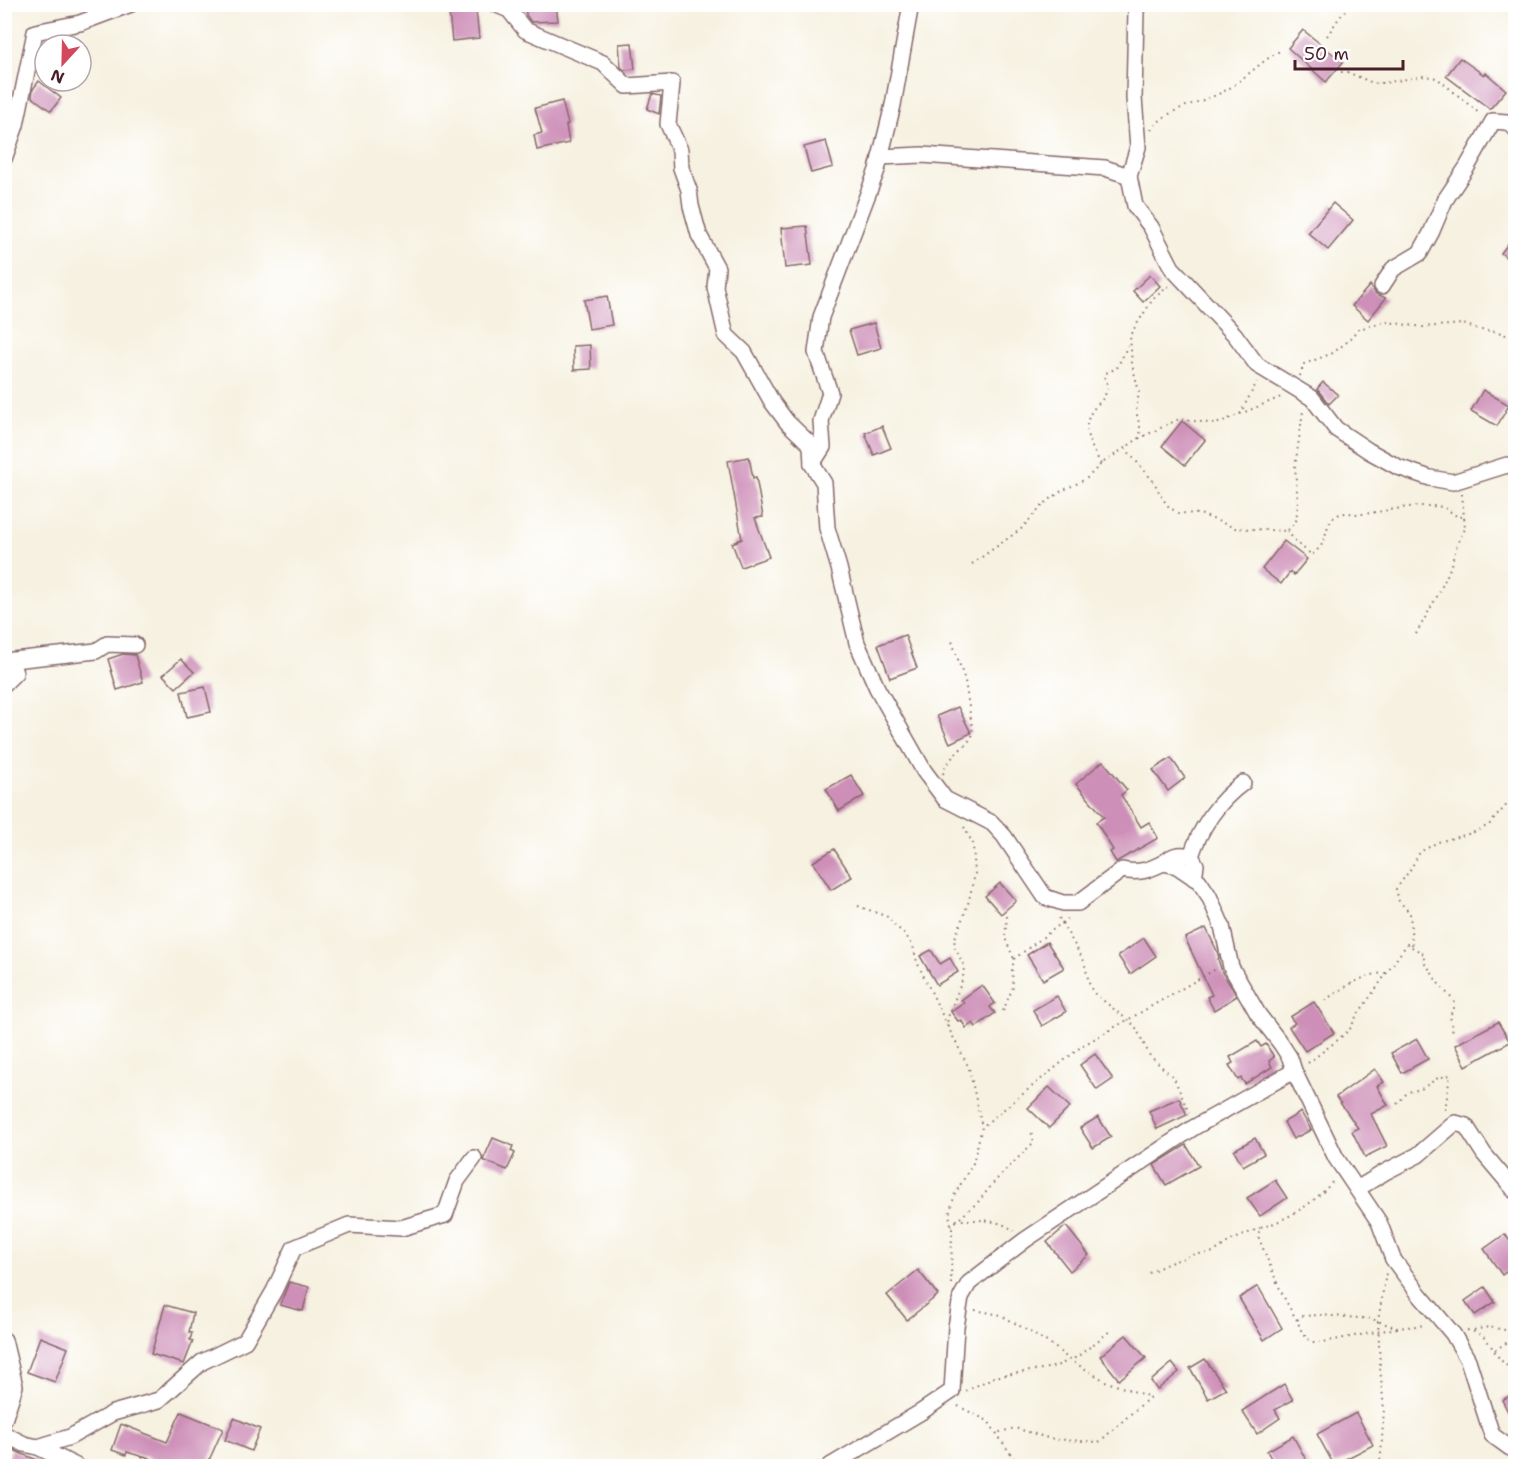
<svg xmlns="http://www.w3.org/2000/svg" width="1520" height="1471" font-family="'Shantell Sans',sans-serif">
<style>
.building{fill:#cd8eb7}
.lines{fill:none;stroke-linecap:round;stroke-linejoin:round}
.street-casing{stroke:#86686a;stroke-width:18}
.path{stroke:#86686a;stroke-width:2;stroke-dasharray:1.5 4.5;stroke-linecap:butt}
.street{stroke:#fff;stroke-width:15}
</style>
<rect width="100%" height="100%" fill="#fff"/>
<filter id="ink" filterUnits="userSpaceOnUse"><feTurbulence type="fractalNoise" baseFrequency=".0167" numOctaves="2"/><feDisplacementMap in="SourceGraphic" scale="12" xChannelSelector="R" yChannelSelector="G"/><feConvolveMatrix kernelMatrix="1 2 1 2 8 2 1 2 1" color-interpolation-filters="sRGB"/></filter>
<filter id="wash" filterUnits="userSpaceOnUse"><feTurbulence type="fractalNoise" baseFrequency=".008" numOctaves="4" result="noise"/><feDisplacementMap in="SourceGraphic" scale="24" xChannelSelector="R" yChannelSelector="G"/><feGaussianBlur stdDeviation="1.35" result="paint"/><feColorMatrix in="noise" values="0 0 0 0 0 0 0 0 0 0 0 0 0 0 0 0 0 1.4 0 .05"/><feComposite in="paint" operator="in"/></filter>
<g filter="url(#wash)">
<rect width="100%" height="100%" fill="#f6f1e0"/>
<g id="blocks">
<g class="building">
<path d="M525 4H556L558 21 531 22 526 15Z"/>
<path d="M476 10 479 38 452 41 449 12Z"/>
<path d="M1303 30 1343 62 1326 82 1288 48Z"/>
<path d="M632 43 635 69 624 70 621 67 619 44Z"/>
<path d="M1460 58 1484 75 1486 73 1506 90 1490 109 1446 76Z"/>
<path d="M39 81 61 98 51 111 32 97 33 89Z"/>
<path d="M652 94 661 96 659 114 647 109Z"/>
<path d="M562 101 568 124 566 125 569 143 537 150 534 135 542 133 535 108Z"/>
<path d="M826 141 833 167 811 173 804 147Z"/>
<path d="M1333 203 1353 220 1328 250 1308 233Z"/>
<path d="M807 226 812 265 785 268 781 228Z"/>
<path d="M1515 235V265L1501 253Z"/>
<path d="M1150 275 1160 286 1143 302 1133 291Z"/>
<path d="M1370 285 1376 294 1386 298 1368 320 1352 306Z"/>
<path d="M607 296 612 325 589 329 584 300Z"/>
<path d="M874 323 881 348 857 355 849 330Z"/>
<path d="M590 345 591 369 574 370 573 346Z"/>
<path d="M1323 382 1338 395 1329 404 1317 389Z"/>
<path d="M1483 390 1509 405 1497 426 1471 411Z"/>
<path d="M1182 421 1205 440 1185 465 1162 446Z"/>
<path d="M882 426 891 448 874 455 865 433Z"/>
<path d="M749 457 753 478 756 477 763 517 755 518 769 557 741 567 732 543 742 539 728 461Z"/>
<path d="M1284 541 1307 559 1294 575 1290 572 1281 584 1262 569Z"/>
<path d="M905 635 917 668 890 678 878 645Z"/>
<path d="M123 654 135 655 143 682 117 690 108 659Z"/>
<path d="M181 659 194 672 176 688 163 675Z"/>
<path d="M205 687 211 712 187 717 181 692Z"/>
<path d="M958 707 971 733 950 743 937 716Z"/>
<path d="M1171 758 1185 778 1168 791 1153 770Z"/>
<path d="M1103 761 1127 790 1121 795 1141 827 1149 822 1158 838 1116 862 1110 852 1113 850 1096 822 1104 817 1076 784Z"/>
<path d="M851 775 864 796 839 811 826 789Z"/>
<path d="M834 849 852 877 831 890 813 862Z"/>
<path d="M1000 883 1016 901 1001 914 985 896Z"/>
<path d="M1206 928 1217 951 1219 958 1218 959 1222 972 1237 996 1214 1010 1207 997 1212 995 1185 938Z"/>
<path d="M1144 938 1156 956 1130 974 1118 956Z"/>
<path d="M1047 942 1064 968 1043 980 1027 955Z"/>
<path d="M931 950 940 964 950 958 958 972 937 985 920 956Z"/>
<path d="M982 985 995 1003 990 1007 995 1013 976 1027 973 1023 966 1028 961 1020 958 1021 951 1012 964 1003 961 1000Z"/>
<path d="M1057 996 1066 1012 1042 1026 1033 1010Z"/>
<path d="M1314 1002 1334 1033 1305 1051 1289 1027 1295 1023 1290 1017Z"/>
<path d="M1498 1022 1510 1042 1466 1066 1455 1045Z"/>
<path d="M1417 1039 1428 1059 1402 1073 1391 1053Z"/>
<path d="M1257 1041 1261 1047 1266 1044 1274 1057 1269 1061 1272 1067 1245 1084 1241 1078 1238 1080 1229 1065 1233 1063 1230 1057Z"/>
<path d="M1095 1054 1113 1079 1097 1090 1080 1065Z"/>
<path d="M1375 1069 1384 1082 1377 1086 1388 1105 1371 1114 1387 1146 1365 1157 1352 1131 1358 1128 1336 1097Z"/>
<path d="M1049 1087 1070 1107 1049 1128 1028 1108Z"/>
<path d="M1179 1098 1187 1115 1157 1129 1149 1111Z"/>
<path d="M1301 1112 1311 1130 1293 1139 1284 1122Z"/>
<path d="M1098 1117 1111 1137 1093 1148 1080 1128Z"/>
<path d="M493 1138 513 1146 511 1151 515 1153 507 1170 483 1160Z"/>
<path d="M1255 1138 1264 1154 1243 1166 1234 1150Z"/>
<path d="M1186 1145 1199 1166 1166 1185 1154 1165Z"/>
<path d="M1275 1180 1287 1198 1260 1216 1247 1198Z"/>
<path d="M1066 1226 1089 1255 1070 1271 1047 1242Z"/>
<path d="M1505 1234 1515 1249V1265L1502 1275 1484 1249Z"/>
<path d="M918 1270 938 1295 907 1320 887 1295Z"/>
<path d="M289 1282 309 1287 303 1311 280 1305Z"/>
<path d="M1258 1286 1282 1328 1264 1340 1239 1298Z"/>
<path d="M1485 1287 1495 1302 1475 1315 1465 1301Z"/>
<path d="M165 1305 193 1313 189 1332 192 1333 190 1340 193 1341 184 1364 151 1354Z"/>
<path d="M1126 1335 1146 1358 1119 1380 1100 1356Z"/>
<path d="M40 1337 68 1348 55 1382 27 1372Z"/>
<path d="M1205 1359 1226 1389 1208 1399 1190 1368Z"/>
<path d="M1172 1363 1179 1372 1157 1390 1151 1381Z"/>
<path d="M1284 1384 1293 1400 1275 1410 1280 1418 1257 1434 1242 1411Z"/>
<path d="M1515 1393V1425L1502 1400Z"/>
<path d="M181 1412 223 1429 206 1467H171L144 1456 143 1457 127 1452 126 1455 112 1450 121 1424 167 1442Z"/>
<path d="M1356 1413 1373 1445 1334 1465 1317 1434Z"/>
<path d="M234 1418 260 1429 251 1451 225 1440Z"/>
<path d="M1293 1436 1310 1467H1276L1267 1451Z"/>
<path d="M12 1449 20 1453 54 1467H4Z"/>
</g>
</g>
</g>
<g filter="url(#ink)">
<use href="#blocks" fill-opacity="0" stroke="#86686a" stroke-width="1.5"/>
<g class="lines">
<defs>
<g id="street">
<path d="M495 4 509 10 525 30 603 63 627 86 672 83 668 124 680 150 681 168 689 190 691 206 699 235 717 268 715 287 726 335 744 352 772 402 787 422 811 445 812 464"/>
<path d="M911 4 893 105 877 170 821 317 816 352 830 393 821 421 823 447 812 464 824 483 827 528 839 568 857 643 877 688 924 771 945 799 992 823 1004 836 1045 897 1063 903H1078L1122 870C1138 874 1149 870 1163 863L1177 866 1199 881 1209 896 1222 926 1231 967 1258 1014 1281 1044 1290 1058 1294 1071 1336 1158 1379 1222 1393 1259 1419 1294 1453 1334 1468 1360 1492 1435 1510 1448 1516 1446"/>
<path d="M1139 4 1136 11 1134 98 1138 147 1129 176 1135 206 1151 227 1172 268 1235 335 1257 365 1312 398 1336 429 1369 451 1398 467 1430 478 1453 482 1507 465 1516 467"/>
<path d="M880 157 922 155 1105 168 1129 176"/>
<path d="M4 159 16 125 35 32 80 23 131 4"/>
<path d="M1382 286 1393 269 1420 253 1431 233 1445 200 1467 167 1493 121 1507 122 1516 129"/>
<path d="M4 661 96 651 107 644 135 645"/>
<path d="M4 684 15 673 11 661"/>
<path d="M1191 856C1200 828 1219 800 1243 783"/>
<path d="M1163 863C1173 855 1179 853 1191 856L1196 865 1194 878"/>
<path d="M1357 1189 1385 1172 1418 1155 1455 1123 1466 1126 1484 1154 1516 1192"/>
<path d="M4 1340 15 1386 4 1420"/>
<path d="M4 1434 24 1444 38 1447 76 1466"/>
<path d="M38 1447 70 1437 113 1413 159 1400 202 1362 245 1341 274 1291 294 1248 349 1225 401 1228 445 1215 457 1181 474 1158"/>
<path d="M830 1466 921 1412 952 1391 956 1327 961 1297 969 1283 1025 1240 1193 1128 1294 1071"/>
</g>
</defs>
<use href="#street" class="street-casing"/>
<g class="path">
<path d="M1327 36 1339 18 1351 4"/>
<path d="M1341 72H1347L1373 83H1384L1424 76 1437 78 1480 114"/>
<path d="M1151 130C1171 104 1201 105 1228 89 1246 78 1261 61 1280 51"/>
<path d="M1300 376 1304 364 1333 353 1348 341 1358 329 1387 322 1423 327 1463 324 1481 330 1498 332 1516 339"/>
<path d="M1240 414 1257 382"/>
<path d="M1138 439 1141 431 1136 411 1139 392 1132 364 1130 335 1153 299 1170 285"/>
<path d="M1125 448 1154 482 1162 498 1169 507 1178 513 1200 514 1235 528 1287 531 1296 521 1298 504 1295 467 1303 411"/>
<path d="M1101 464C1090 444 1078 427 1096 406 1103 399 1106 396 1108 385L1104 379 1106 373 1117 368 1129 343"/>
<path d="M1287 531 1297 543 1312 555C1315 552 1320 548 1322 544 1327 535 1326 522 1336 516 1345 510 1354 515 1363 514 1389 511 1416 503 1442 507 1450 509 1452 516 1462 517"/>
<path d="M972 564 1021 529 1044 504 1060 492 1086 479 1101 464 1138 439 1179 419 1216 424 1281 397"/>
<path d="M1416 634 1439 593 1449 571 1458 542 1465 529 1462 494"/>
<path d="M943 774C948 754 971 745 973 733L965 681 951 638"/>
<path d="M964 827 973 844 975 874 968 904 955 938 954 946 964 966 963 978 948 1017 947 1025 969 1068 982 1127"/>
<path d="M858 906 888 917 895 926 905 934 913 946 917 962 947 1025"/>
<path d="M1007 916 1005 938 1014 959"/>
<path d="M1059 918 1084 961 1090 987 1095 994 1135 1026 1150 1056 1174 1078 1189 1113"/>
<path d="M1412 945 1410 913 1399 901 1396 889 1410 870 1420 852 1438 842 1472 833 1489 825 1516 794"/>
<path d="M1325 1000C1344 988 1364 973 1387 973"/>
<path d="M1003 1011 1013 987 1012 970 1014 959 1067 919"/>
<path d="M1308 1063 1339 1039 1350 1029 1356 1017 1407 944 1424 954V963L1428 967 1438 983 1454 1001V1009L1450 1015 1453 1035"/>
<path d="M1397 1104 1408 1092 1421 1089 1438 1078 1450 1075 1445 1111"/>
<path d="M956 1220C976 1220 998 1218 1014 1231"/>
<path d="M951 1226 978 1202 995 1181 1034 1142 1031 1131"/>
<path d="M1149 1273 1167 1264 1192 1255 1214 1252 1230 1241 1260 1228"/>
<path d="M951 1284 952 1229 949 1214 955 1194 973 1163 982 1127 1082 1046 1216 969"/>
<path d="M975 1310 1001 1315 1052 1345 1070 1360 1107 1382 1150 1397 1099 1442 1051 1439 1015 1428 996 1433"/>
<path d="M1297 1320C1280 1294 1270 1265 1258 1236L1260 1228C1287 1220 1315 1203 1333 1181"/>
<path d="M1397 1328 1323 1342H1311L1301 1330 1297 1320 1303 1316 1320 1315 1372 1319 1397 1328 1426 1325"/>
<path d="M1467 1330C1495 1335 1490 1357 1511 1368"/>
<path d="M1474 1330 1489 1327 1516 1332"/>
<path d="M1495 1350 1506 1343 1514 1332"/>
<path d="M966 1391 994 1377 1054 1367 1077 1357 1110 1331"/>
<path d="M958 1406 988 1421 1019 1466"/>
<path d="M1379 1466 1381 1454 1384 1409 1380 1367 1378 1321 1386 1273"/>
</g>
<use href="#street" class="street"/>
</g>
</g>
<rect width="1520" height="1471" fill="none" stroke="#fff" stroke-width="24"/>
<g transform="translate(63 63) rotate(202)"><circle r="28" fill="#ffffff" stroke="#b7a5aa" stroke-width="1.5"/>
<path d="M0-4.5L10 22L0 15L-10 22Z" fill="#d1495b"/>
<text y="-9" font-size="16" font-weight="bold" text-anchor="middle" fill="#4a1f2b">N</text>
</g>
<path d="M1295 60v9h108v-9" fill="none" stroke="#4a1f2b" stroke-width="3"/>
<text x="1304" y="60" font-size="18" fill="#4a1f2b" stroke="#ffffff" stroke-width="4.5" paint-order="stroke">50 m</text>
</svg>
